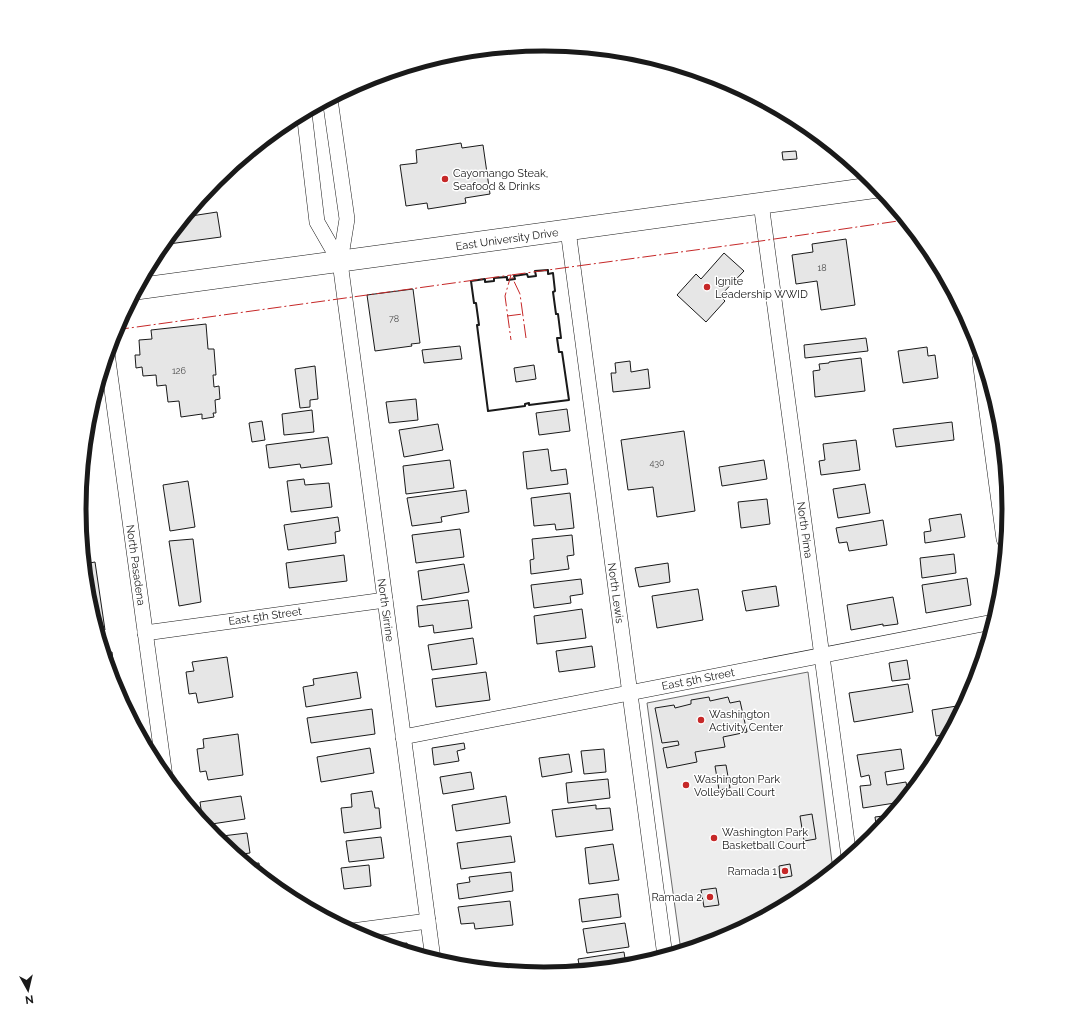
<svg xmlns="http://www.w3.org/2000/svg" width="1087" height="1018" font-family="Raleway,sans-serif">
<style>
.green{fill:#ededed;stroke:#6a6a6a}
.building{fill:#e6e6e6;stroke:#1a1a1a}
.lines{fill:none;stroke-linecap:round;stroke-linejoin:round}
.minor-casing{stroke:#1a1a1a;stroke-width:16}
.tertiary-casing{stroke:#1a1a1a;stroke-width:20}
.secondary-casing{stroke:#1a1a1a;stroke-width:22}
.minor{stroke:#fff;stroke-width:15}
.tertiary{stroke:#fff;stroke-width:19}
.secondary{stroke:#fff;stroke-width:21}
.wall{stroke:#1a1a1a;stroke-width:2}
.power{stroke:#c62828;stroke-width:1;stroke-dasharray:14 3 2 3;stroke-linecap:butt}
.poi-dot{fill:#c62828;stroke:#fff;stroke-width:1.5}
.labels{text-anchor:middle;stroke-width:3;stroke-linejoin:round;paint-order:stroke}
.number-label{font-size:9px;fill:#4d4d4d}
.poi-label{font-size:11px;fill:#1a1a1a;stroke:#fff;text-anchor:start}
.street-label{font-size:11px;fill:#1a1a1a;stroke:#fff}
.rim{fill:none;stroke:#1a1a1a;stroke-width:5}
</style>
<rect width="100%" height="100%" fill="#fff"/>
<path class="green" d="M808 672 833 870 802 896 721 939 681 951 647 703Z"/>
<g class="building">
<path d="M278 129 279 137 265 139Z"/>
<path d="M461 143 462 148 483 145 490 194 465 198 466 203 428 209 427 203 406 206 400 165 417 163 416 150Z"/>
<path d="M796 151 797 159 783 160 782 152Z"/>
<path d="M190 210 191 216 217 212 221 237 161 245Z"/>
<path d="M846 239 855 305 821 310 817 281 796 284 792 255 813 252 812 244Z"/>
<path d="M724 253 744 271 720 296 725 301 706 322 677 295 696 274 701 279Z"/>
<path d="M413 289 420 343 411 344 412 346 375 351 367 295Z"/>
<path d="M206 324 208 349H214L216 375H213L214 387 219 386 220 399 215 400 216 413H213L214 417 202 419V414L181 417 179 401 168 402 166 385 157 386 156 375 143 376 142 367 136 368 135 355H140L139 340 152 339 151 330Z"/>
<path d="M866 338 868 351 805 358 804 345Z"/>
<path d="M460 346 462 359 424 363 422 350Z"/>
<path d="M927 347 928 356 935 355 938 378 903 383 898 351Z"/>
<path d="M861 358 865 391 815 397 813 371 820 370 819 364 829 363V362Z"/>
<path d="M630 361 631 372 648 369 650 388 613 392 611 373H616L615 363Z"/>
<path d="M534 365 536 379 516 382 514 368Z"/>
<path d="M315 366 318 399 310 400V407L300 408 295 369Z"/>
<path d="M416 399 418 420 389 423 386 402Z"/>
<path d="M567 409 570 431 539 435 536 413Z"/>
<path d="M312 410 314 432 284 435 282 414Z"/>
<path d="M262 421 265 440 252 442 249 423Z"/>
<path d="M952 422 954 440 896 447 893 429Z"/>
<path d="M438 424 443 450 404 457 399 430Z"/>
<path d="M684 431 695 511 657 517 653 487 628 490 621 440Z"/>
<path d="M328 437 332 464 301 468 300 464 269 468 266 445Z"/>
<path d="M856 440 860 470 821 475 819 461 825 460 823 444Z"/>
<path d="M548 449 551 471 566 469 568 484 527 489 523 452Z"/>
<path d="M450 460 454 488 406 494 403 466Z"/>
<path d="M764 460 767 479 722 486 719 467Z"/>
<path d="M304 479 305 485 329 483 332 507 291 512 287 481Z"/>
<path d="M188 481 195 527 170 531 163 485Z"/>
<path d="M865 484 870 513 838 518 833 489Z"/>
<path d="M466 490 469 512 441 517 442 522 412 526 407 498Z"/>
<path d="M570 493 574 528 556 530 555 524 534 526 531 498Z"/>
<path d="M767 499 770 524 741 528 738 502Z"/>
<path d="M961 514 965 537 925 543 924 532 931 531 929 519Z"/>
<path d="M338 517 340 531 335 532 336 543 288 550 284 525Z"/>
<path d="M883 520 887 545 849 551 847 542 839 543 836 528Z"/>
<path d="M460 529 464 557 416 563 412 535Z"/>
<path d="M572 535 574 555 567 556 569 569 531 574 530 560 534 559 532 539Z"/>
<path d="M193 539 201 602 179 606 169 541Z"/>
<path d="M954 554 956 573 922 578 920 558Z"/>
<path d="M344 555 347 581 289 588 286 563Z"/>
<path d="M95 562 105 630 97 632 87 599 84 564Z"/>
<path d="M668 563 670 582 639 587 635 568Z"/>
<path d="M464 564 469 592 422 600 418 571Z"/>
<path d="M967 578 971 605 926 613 922 585Z"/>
<path d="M581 579 583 594 570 596 571 603 534 608 531 585Z"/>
<path d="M776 586 779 606 746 611 742 591Z"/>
<path d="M698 589 703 620 657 628 652 596Z"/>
<path d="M893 597 898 624 883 626V624L851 630 847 605Z"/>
<path d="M468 600 472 628 434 633 433 625 419 627 417 606Z"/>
<path d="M582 609 586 638 537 644 534 616Z"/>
<path d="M473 638 477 664 432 670 428 645Z"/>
<path d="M592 646 595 667 559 672 556 651Z"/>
<path d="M112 652 116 686 114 687 103 653Z"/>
<path d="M227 657 233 697 198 703 196 693 189 694 186 672 194 671 192 662Z"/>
<path d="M907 660 910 679 892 681 889 663Z"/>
<path d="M357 672 361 698 306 707 303 687 314 685 313 679Z"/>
<path d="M486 672 490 700 436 707 432 679Z"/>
<path d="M908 684 913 712 854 722 849 693Z"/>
<path d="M709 697 710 701 728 697 730 703 740 701 747 732 723 737 725 747 695 752 697 762 667 768 663 748 679 745 678 741 662 743 655 708 674 705 675 708 691 704V700Z"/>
<path d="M963 705 948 734 936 736 932 710Z"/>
<path d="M372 709 375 734 311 743 307 718Z"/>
<path d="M238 734 243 775 208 780 206 771 200 772 197 749 204 748 203 739Z"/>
<path d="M464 743 465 749 457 751 459 761 434 765 432 748Z"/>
<path d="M370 748 374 773 321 782 317 757Z"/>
<path d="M604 749 606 772 584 774 581 751Z"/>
<path d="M901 749 904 769 885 772 887 785 906 782 908 794 901 802 863 808 860 786 871 785 869 775 861 777 857 755Z"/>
<path d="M569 754 572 772 542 777 539 758Z"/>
<path d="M726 765 730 788 719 790 715 766Z"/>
<path d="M471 772 474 789 443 794 440 777Z"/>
<path d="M608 779 610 798 568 803 566 783Z"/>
<path d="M372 791 375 808H379L381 828 344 833 341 808 352 807 351 794Z"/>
<path d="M241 796 245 819 205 825 203 823 200 802Z"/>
<path d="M506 796 510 823 456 831 452 805Z"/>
<path d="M596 805V809L610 808 613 830 556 837 552 810Z"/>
<path d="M812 814 816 839 804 841 800 816Z"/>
<path d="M891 815 877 832 875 817Z"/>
<path d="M247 833 250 853 235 855 214 837Z"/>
<path d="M511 836 515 862 461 869 457 843Z"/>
<path d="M381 837 384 858 349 862 346 841Z"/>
<path d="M613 844 619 880 589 884 585 848Z"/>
<path d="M259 863 260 875 247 864Z"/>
<path d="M790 864 792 876 780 878 779 866Z"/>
<path d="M369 865 371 886 344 889 341 868Z"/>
<path d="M511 872 513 891 459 899 457 884 470 882 469 877Z"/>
<path d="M716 888 719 905 704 907 701 890Z"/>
<path d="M618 894 621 917 582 922 579 899Z"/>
<path d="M510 901 513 925 475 929 474 923 461 924 458 907Z"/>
<path d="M625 923 629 947 587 953 583 929Z"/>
<path d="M407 943 408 952 387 945Z"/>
<path d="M624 952 626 965 631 964V965L580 970 578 959Z"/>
</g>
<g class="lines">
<defs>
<g id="minor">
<path d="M330 99 347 219 340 262 433 959"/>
<path d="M304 112 317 222 340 262"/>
<path d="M761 203 849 857"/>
<path d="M568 230 665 956"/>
<path d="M107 353 165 777"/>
<path d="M145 633 385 600"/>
<path d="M403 737 993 622"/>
<path d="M352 931 428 921"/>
</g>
<path id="tertiary" d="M982 360 1006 539"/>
<path id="secondary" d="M136 289 437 248 878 187"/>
</defs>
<use href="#minor" class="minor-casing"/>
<use href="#tertiary" class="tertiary-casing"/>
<use href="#secondary" class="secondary-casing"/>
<use href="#minor" class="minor"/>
<use href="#tertiary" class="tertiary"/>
<use href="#secondary" class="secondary"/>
<path class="wall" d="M548 270V274L553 273 555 291 553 292 556 314H558L561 338H557L559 352H562L569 400 529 405V403L525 404V406L488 411 477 325H479L476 303H474L471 281 485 279V282L494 281V278L507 277V280L515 279 514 276 527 274 528 277 536 276 535 271Z"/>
<g class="power">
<path d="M507 316 523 314"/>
<path d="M115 330 511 275 505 296 511 340"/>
<path d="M526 338 520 294 511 275 747 243 905 220"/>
</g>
</g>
<g class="poi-dot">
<circle cx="445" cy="179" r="4"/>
<circle cx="707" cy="287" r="4"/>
<circle cx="701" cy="720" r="4"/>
<circle cx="686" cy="785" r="4"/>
<circle cx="714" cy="838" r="4"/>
<circle cx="785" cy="871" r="4"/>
<circle cx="710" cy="897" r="4"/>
</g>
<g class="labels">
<g class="number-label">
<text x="822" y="271">18</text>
<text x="394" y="322">78</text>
<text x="179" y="374">126</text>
<text x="657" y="466">430</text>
</g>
<g class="poi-label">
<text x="453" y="177">Cayomango Steak,<tspan x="453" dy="13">Seafood &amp; Drinks</tspan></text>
<text x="715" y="285">Ignite<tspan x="715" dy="13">Leadership WWID</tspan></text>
<text x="709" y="718">Washington<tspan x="709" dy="13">Activity Center</tspan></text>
<text x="694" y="783">Washington Park<tspan x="694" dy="13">Volleyball Court</tspan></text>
<text x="722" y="836">Washington Park<tspan x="722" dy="13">Basketball Court</tspan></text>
<text x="777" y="875" text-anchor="end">Ramada 1</text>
<text x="702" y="901" text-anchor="end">Ramada 2</text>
</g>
<g class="street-label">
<text transform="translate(507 239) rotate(-8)" y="4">East University Drive</text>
<text transform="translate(805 530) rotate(82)" y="4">North Pima</text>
<text transform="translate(136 565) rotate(82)" y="4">North Pasadena</text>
<text transform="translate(616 593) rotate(82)" y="4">North Lewis</text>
<text transform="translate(386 610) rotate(82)" y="4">North Sirrine</text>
<text transform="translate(265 616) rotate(-8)" y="4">East 5th Street</text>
<text transform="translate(698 679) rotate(-11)" y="4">East 5th Street</text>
</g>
</g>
<path d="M0 0H1087V1018H0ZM86 509a458 458 0 1 1 916 0a458 458 0 1 1-916 0Z" fill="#fff" fill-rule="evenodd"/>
<path class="rim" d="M86 509a458 458 0 1 1 916 0a458 458 0 1 1-916 0Z"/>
<g transform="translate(28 990) rotate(172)" stroke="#ffffff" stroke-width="3" paint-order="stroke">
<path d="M0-3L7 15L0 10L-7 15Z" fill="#1a1a1a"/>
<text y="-6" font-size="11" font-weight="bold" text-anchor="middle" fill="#1a1a1a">N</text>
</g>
</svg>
